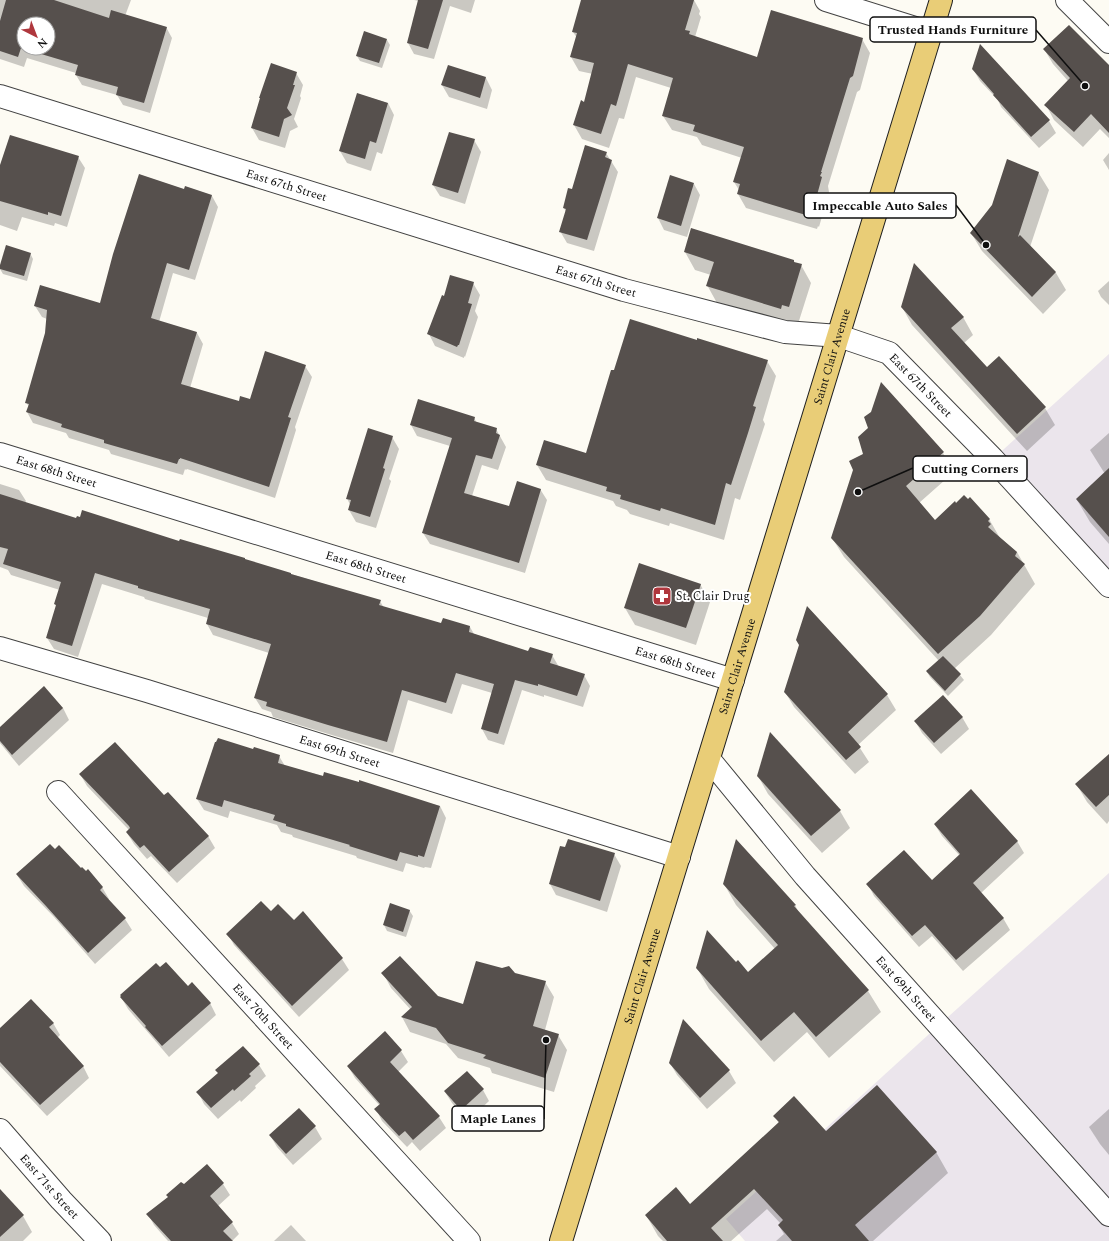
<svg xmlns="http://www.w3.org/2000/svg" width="1109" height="1241" font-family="Spectral,serif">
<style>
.industrial{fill:#ebe5ec}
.shadow{fill:#0003;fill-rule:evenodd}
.building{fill:#56504d;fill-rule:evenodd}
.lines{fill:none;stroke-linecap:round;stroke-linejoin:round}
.minor-casing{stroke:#424242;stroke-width:24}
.major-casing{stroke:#202020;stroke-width:24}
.minor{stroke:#fff;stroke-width:22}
.major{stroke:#e9cd77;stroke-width:22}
.labels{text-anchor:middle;stroke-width:4;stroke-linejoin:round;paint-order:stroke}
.street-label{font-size:12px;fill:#0f0f0f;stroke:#fff}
.poi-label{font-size:12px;fill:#0f0f0f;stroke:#fff;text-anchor:start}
.leader{fill:none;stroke:#0f0f0f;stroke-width:1.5}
.callout-dot{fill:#0f0f0f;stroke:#fff;stroke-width:1.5}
.callout{fill:#fff;stroke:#0f0f0f;stroke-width:1.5}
.callout-label{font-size:13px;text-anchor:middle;font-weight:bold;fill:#0f0f0f}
</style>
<rect width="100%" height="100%" fill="#fdfbf3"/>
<g class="industrial">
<path d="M1109 354V586L993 459Z"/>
<path d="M1109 873V1241H745L726 1219 939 1025Z"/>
</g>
<g class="shadow">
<path d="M0 0H131L125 16 166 27 172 38 150 113 123 105 117 95 82 85 76 75V73L27 58 24 67 0 59ZM24 24H48V48H24Z"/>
<path d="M414 0H475L471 13 450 6 434 59 414 54 408 43 419 1Z"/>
<path d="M582 0H694L700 11 699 14 701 17 695 37 758 58 862 39 870 53 860 90 857 92 828 186 829 192 819 227 818 226 817 229 746 208 738 194 739 190 734 182 742 158 702 145 697 137 672 130 663 116 671 88 636 77 624 119 619 118 609 148 582 139 574 125 585 103 593 74 579 71 571 57 577 38 573 32Z"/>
<path d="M387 40 390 45 382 68 360 61 357 56Z"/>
<path d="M1044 49 1109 66V138L1100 129 1083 147 1054 120 1046 105 1068 81 1053 64Z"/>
<path d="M448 67 486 78 492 90 487 109 449 97 442 85Z"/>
<path d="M973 69 1014 82 1049 121 1056 133 1039 148 1001 107 998 100 980 81Z"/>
<path d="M296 73 303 85 300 96 301 98 294 119 298 127 290 131 285 148 259 140 252 128Z"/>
<path d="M358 94 388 103 394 115 382 154 377 152 371 171 347 163 340 151Z"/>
<path d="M474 140 481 152 465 204 440 196 433 185Z"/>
<path d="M606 153 618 172 594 251 567 243 560 231 566 212 564 208Z"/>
<path d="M1109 153V170L1103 160Z"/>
<path d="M78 157 85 168 67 227 55 223 54 226 22 217 17 231 0 225V169Z"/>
<path d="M1038 172 1049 190 1030 247 1056 273 1066 290 1043 314 982 251 971 233Z"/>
<path d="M694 184 700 195 687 237 664 230 658 218Z"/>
<path d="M185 190 212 196 218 207 195 280 173 273 159 322 197 333 203 344 190 388 239 402 250 400 305 366 312 377 295 427 296 430 275 498 187 469 186 470 185 469 183 475 111 454 109 450 69 438 66 433 33 423 27 412 29 407 26 402 46 333 47 319 42 317 35 306 100 304Z"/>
<path d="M685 252 794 261 795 263 801 265 811 283 798 324 791 326 717 303 707 285 711 275 695 270Z"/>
<path d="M30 253 33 259 27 281 3 274 0 269Z"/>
<path d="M1109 281V305L1101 297 1098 291Z"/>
<path d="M473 283 480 295 475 311 478 317 465 357 464 356V358L435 346 429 334 444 297Z"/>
<path d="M902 307 963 317 973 335 964 343 987 368 1045 408 1055 425 1027 451 912 325Z"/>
<path d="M697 341 767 361 776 376 763 420 765 424 740 500 735 498 724 540 670 523 669 526 630 514 627 510 616 506 613 501 546 480 537 465 586 455Z"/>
<path d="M474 418 477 423 496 429 506 447 498 470 482 465 472 496 510 507 540 489 547 500 525 573 430 544 423 533 450 446 417 436 411 425Z"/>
<path d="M1109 433V544L1090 522 1077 500 1105 474 1090 450Z"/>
<path d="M392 437 399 449 389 479 391 481 376 528 356 522 349 510 350 505 347 498Z"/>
<path d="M943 453 954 472 919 503 935 521 989 519 1000 538 1017 552 1035 584 991 635 954 669 960 675 964 680 948 696 930 677 927 672 939 661 844 557 832 538Z"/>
<path d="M0 484 19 490 26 501 25 503 77 519 180 542 245 560 380 601 384 608 442 624 470 627 474 634 529 652 552 655 559 667 584 675 590 686 583 707 544 695V697L522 690 504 745 488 740 482 729 492 693 462 684 452 714 408 700 393 753 335 736 273 717 271 712 262 709 255 698 269 653 213 635 207 624 208 618 145 599 144 597 102 584 78 657 54 649 47 638 57 608 55 604 60 590 11 575 8 570 0 567Z"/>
<path d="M700 584 710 602 696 645 635 625 625 608Z"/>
<path d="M807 608 887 695 896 710 858 745 869 762 855 774 794 707 785 692 800 645Z"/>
<path d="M44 688 63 708 69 720 19 766 0 743V731Z"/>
<path d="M962 717 969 729 941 754 922 733 915 721Z"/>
<path d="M254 750 279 756 285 766 440 806 446 818 431 868 425 867 424 868 406 863 403 872 357 858 356 856 293 837 292 835 281 832 277 825 230 811 228 818 204 810 197 799Z"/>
<path d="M1109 755V821L1107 824 1087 802 1077 785Z"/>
<path d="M80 774 164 797 208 836 215 848 177 883 151 856 147 859 134 844 127 833 129 830 87 786Z"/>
<path d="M758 776 840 811 850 828 822 853 768 794Z"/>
<path d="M935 825 1017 841 1024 853 981 893 1003 918 1010 930 963 971 932 936 919 947 874 896 868 884 932 882 960 856 942 836Z"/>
<path d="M55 850 81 869 102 887 109 899 108 900 125 919 132 930 95 964 54 917 24 886 17 875Z"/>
<path d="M614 854 621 866 607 912 556 895 550 884Z"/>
<path d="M724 884 795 905 800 915 868 991 881 1012 829 1058 807 1032 774 1062 709 989 697 968 736 963 748 973 775 949 736 905Z"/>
<path d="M409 910 413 916 406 937 387 931 384 925Z"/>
<path d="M271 912 294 921 342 959 349 970 299 1017 234 945 228 934Z"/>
<path d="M383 973 437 997 464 1005 515 974 545 982 554 997 545 1030 558 1035 567 1050 554 1092 492 1073 490 1068 458 1058 446 1044 410 1032 402 1017 411 1010 391 988Z"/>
<path d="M188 987 210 1003 216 1015 169 1057 128 1009 121 997Z"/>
<path d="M684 1021 729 1071 736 1083 707 1109 677 1075 670 1063Z"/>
<path d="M53 1023 60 1035 57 1038 83 1066 89 1078 47 1116 0 1066V1030Z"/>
<path d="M401 1051 408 1062 398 1072 439 1117 446 1128 420 1151 412 1142 407 1147 382 1121 376 1109 380 1106 355 1078 348 1066Z"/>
<path d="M259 1065 266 1076 255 1086 256 1088 241 1102 240 1100 218 1119 204 1104 198 1092Z"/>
<path d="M483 1090 489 1101 468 1121 452 1103 445 1092Z"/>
<path d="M299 1109 315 1127 322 1139 293 1165 277 1147 270 1135Z"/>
<path d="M1109 1109V1155L1100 1144 1089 1127Z"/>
<path d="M775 1116 826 1132 936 1152 948 1173 873 1241H776L784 1234 779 1226 781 1224 767 1209 731 1241H663L658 1236 646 1215 690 1205 779 1124Z"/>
<path d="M223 1184 230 1195 218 1206 232 1223 239 1234 232 1241H168L154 1225 148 1214 184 1186Z"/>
<path d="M0 1197 23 1216 32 1232 23 1241H0Z"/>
<path d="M291 1225 306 1241H274Z"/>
</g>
<g class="building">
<path d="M6 0H54L109 18 111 10 167 27 144 103 116 95 118 87 75 75 78 65 21 48 18 57 0 51V21ZM24 24H48V48H24Z"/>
<path d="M418 0H443L428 49 407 43Z"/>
<path d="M581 0H694L685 30 690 31 689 34 757 57 771 10 863 38 853 76 850 78 821 172H822L820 176 822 177 812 213H810L809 216 737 194 740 184 733 182 744 147 693 131 695 125 662 116 673 78 628 64 616 106 611 104 601 134 573 125 581 100 584 102 594 63 570 57 577 33 572 32Z"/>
<path d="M1069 25 1109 65V133L1091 114 1074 132 1044 105 1070 78 1043 49Z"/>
<path d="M364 31 387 39 379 63 356 56Z"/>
<path d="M980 44 1050 120 1031 137 993 95 994 94 972 69Z"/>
<path d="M271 63 297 72 293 85H295L287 108 292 115 284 119 279 137 251 128 260 98H259Z"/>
<path d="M448 65 486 77 480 98 441 85Z"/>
<path d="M357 93 388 103 376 143 370 141 365 159 339 151Z"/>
<path d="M449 132 475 139 458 193 432 185Z"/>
<path d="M10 135 79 156 61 216 48 212V215L0 201V165Z"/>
<path d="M585 145 607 152 605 157 612 160 587 240 559 232 566 209 563 208 568 188 572 189Z"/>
<path d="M1007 159 1039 172 1018 237 1020 235 1056 272 1032 297 970 233 992 205Z"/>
<path d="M139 174 184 189 185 186 212 195 189 270 167 263 151 318 197 332 181 384 239 401 240 396 250 399 265 351 306 365 288 417 291 418 269 487 180 458V459H179L177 464 104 443V440L61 427 62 424 26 412 29 404 25 403 45 333 47 310 34 306 40 285 100 303 113 254Z"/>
<path d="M670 175 694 183 681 226 657 218Z"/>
<path d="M691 228 794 260V262L802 264 789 307 782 305 781 309 706 286 714 262 684 252Z"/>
<path d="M6 245 31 253 24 276 0 269V265Z"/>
<path d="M914 263 964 317 951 328 987 367 999 356 1046 407 1017 434 901 307Z"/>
<path d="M450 275 474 282 468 303 472 304 459 345H458L457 347 427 334 442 295 444 296Z"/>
<path d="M630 319 697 340V338L768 360 753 406 756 407 748 433 731 485 726 483 715 525 661 508 660 511 620 499 621 495 606 491 607 487 536 465 544 440 586 453 611 370H614Z"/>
<path d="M881 382 944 452 906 486 935 520 955 501 956 503 964 495 968 499 970 497 990 519 988 521 991 524 988 527 1017 552 1015 556 1025 564 980 616 938 654 831 538 853 470 849 461 863 454 858 437 868 428 864 417 871 412Z"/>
<path d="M418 399 475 417 474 421 497 428 496 433 500 435 492 459 476 455 464 493 509 506 517 481 541 489 519 563 422 533 452 438 410 425Z"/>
<path d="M368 428 393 436 383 468 385 469 370 517 348 510 351 500 346 499Z"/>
<path d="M1109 468V537L1076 499Z"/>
<path d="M0 494 76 518 77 516 80 517 82 510 179 541 180 539 245 558V559L291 573V574L381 600 379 605 441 623 443 618 470 626 469 632 528 651 530 647 553 654 550 663 585 674 577 696 538 684V686L515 680 498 734 481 729 494 684 456 673 446 703 402 690 387 742 328 725 266 706 267 702 254 698 271 644 206 624 210 609 138 588V586L95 573 72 646 46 638 56 605 54 604 61 582 3 564 8 549 0 547Z"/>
<path d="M639 563 701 584 686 628 624 608Z"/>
<path d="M807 606 888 694 848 732 861 747 846 760 784 692 799 645 796 640Z"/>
<path d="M943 656 961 674 945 691 926 671Z"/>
<path d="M44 686 63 708 12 755 0 741V727Z"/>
<path d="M943 695 963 717 934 743 914 721Z"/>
<path d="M770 732 841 810 811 836 757 776Z"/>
<path d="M218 738 253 749 254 747 280 755 278 763 323 776 324 772 359 782V780L440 806 424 857 418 855V857L400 852 397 861 349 846 350 845 286 826V824L273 820 275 815 224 800 222 807 196 799 215 742H216Z"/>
<path d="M115 742 164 795 168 792 209 836 169 872 144 845 140 848 126 832 130 828 129 826 79 774Z"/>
<path d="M1109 754V795L1096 807 1075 784Z"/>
<path d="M971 789 1018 841 973 883 1004 918 956 960 925 925 912 936 866 884 904 850 932 880 960 854 934 824Z"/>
<path d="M568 839 615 853 600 901 549 884 560 846 565 847Z"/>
<path d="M736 839 796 905 794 906 869 990 816 1037 794 1012 761 1041 696 968 707 930 736 962 738 960 748 972 778 945 723 884Z"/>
<path d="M50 844 55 849 59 845 81 868 82 867 86 871 88 869 103 887 100 890 126 918 88 953 46 906 16 874Z"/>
<path d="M261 901 271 911 278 904 294 920 303 911 343 958 292 1006 226 934Z"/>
<path d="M390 903 410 910 403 932 383 925Z"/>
<path d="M400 956 438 996 463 1004 476 961 502 968 509 966 515 973 546 981 533 1026 559 1034 545 1078 483 1058 486 1055 448 1043 436 1028 401 1017 412 1007 381 973Z"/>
<path d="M166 962 188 986 192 982 211 1003 162 1046 145 1027 146 1026 120 997 121 996 120 995 156 963 160 967Z"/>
<path d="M31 999 54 1023 49 1027 84 1066 40 1105 0 1062V1028Z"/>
<path d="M683 1019 730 1070 700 1098 669 1063Z"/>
<path d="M385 1031 402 1050 390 1062 440 1116 413 1140 405 1131 399 1136 374 1109 380 1104 347 1066Z"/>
<path d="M243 1046 260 1064 249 1074 251 1076 234 1091 233 1089 211 1108 196 1092 218 1073 215 1070Z"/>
<path d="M467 1071 484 1089 461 1110 444 1091Z"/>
<path d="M877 1085 937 1152 855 1225 869 1241H792L778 1225 783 1220 754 1189 711 1228 723 1241H667L645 1215 676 1187 690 1204 779 1122 773 1116 794 1096 826 1131Z"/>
<path d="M299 1108 316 1126 286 1154 269 1135Z"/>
<path d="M207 1164 224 1183 210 1196 233 1222 223 1231 233 1241H171L146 1214 168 1197 166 1195 181 1182 184 1184Z"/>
<path d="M0 1189 24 1215 0 1237Z"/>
</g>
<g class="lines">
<defs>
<g id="minor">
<path d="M826 0 931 33"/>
<path d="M1067 0 1109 42"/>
<path id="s1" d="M0 96 624 290 785 332 839 336 889 353 993 459 1109 586"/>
<path id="s2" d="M0 454 733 680"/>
<path id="s3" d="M0 648 147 691 679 857"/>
<path id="s4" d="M709 759 805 876 1109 1215"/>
<path id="s5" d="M58 792 469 1241"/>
<path id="s6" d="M0 1130 61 1200 100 1241"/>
</g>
<g id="major">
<path id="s7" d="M561 1241 941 0"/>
</g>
</defs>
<use href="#minor" class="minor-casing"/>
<use href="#major" class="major-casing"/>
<use href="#minor" class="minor"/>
<use href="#major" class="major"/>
</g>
<defs>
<symbol id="pharmacy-square" viewBox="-11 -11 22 22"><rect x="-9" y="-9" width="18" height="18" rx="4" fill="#af373d" stroke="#fff"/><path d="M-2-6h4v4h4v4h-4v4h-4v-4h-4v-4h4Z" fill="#fff"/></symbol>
</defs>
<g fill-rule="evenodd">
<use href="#pharmacy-square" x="651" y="585" width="22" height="22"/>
</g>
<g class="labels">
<g class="street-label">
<text dy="4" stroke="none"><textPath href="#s1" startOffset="300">East 67th Street</textPath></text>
<text dy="4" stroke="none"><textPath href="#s1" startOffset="624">East 67th Street</textPath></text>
<text dy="4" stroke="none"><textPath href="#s7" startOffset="925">Saint Clair Avenue</textPath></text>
<text dy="4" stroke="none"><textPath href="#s1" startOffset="972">East 67th Street</textPath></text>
<text dy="4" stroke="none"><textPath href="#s2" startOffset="59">East 68th Street</textPath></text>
<text dy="4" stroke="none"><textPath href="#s2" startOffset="383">East 68th Street</textPath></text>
<text dy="4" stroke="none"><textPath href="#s2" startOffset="707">East 68th Street</textPath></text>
<text dy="4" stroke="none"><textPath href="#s7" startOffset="601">Saint Clair Avenue</textPath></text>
<text dy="4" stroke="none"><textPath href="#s3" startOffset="355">East 69th Street</textPath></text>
<text dy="4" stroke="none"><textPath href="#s7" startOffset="277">Saint Clair Avenue</textPath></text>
<text dy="4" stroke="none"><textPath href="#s4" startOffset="303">East 69th Street</textPath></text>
<text dy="4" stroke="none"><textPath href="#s5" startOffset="304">East 70th Street</textPath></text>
<text dy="4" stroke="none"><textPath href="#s6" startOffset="75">East 71st Street</textPath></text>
</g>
<g class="poi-label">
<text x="676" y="600">St. Clair Drug</text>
</g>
</g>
<path class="leader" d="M1085 86L1036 30M986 245L956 205M858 492L913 468M546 1040L544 1119"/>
<g class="callout-dot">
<circle cx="1085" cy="86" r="4"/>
<circle cx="986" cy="245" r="4"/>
<circle cx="858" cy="492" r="4"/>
<circle cx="546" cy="1040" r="4"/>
</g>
<g class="callout">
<rect x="870" y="17" width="166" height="25" rx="4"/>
<rect x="804" y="193" width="152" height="25" rx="4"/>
<rect x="913" y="456" width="114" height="25" rx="4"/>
<rect x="452" y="1106" width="92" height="25" rx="4"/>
</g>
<g class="callout-label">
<text x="953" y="34">Trusted Hands Furniture</text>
<text x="880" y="210">Impeccable Auto Sales</text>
<text x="970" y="473">Cutting Corners</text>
<text x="498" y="1123">Maple Lanes</text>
</g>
<g transform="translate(36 36) rotate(138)"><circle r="19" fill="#ffffff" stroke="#9f9f9f"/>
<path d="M0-3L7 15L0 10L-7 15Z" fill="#af373d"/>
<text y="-6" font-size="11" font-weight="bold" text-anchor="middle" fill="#0f0f0f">N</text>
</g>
</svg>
